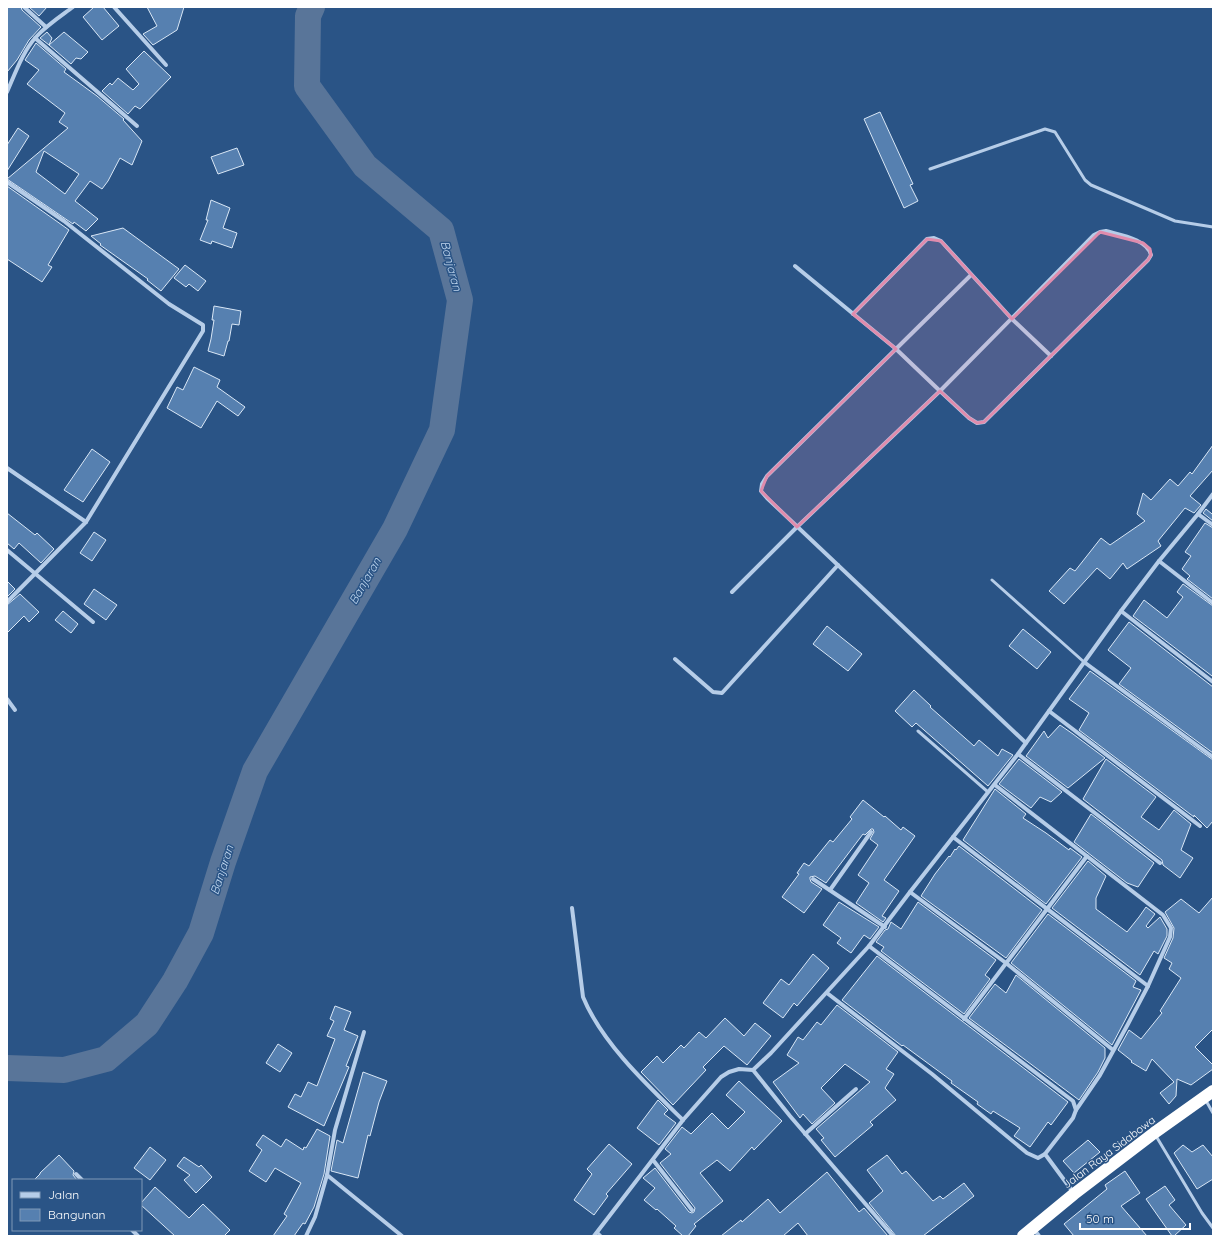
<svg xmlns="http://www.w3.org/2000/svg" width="1220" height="1243" font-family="Quicksand,sans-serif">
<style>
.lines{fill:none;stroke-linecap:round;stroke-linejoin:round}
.river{stroke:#597599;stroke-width:26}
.building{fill:#5680b0;stroke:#d9e7f6;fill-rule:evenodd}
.lane{stroke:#b6cde8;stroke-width:3}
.street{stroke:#b6cde8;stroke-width:4}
.highway{stroke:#fff;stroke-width:12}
.marked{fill:#e08cad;fill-opacity:0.2;stroke:#e08cad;stroke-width:3;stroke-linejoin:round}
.labels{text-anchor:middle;stroke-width:3;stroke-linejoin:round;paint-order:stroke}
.street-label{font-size:11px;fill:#fff;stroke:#2a5486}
.water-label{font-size:12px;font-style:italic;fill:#c1d7ef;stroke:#2a5486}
</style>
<rect width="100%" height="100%" fill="#2a5486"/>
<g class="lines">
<path class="river" d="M7 1068 64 1070 106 1059 147 1024 175 981 201 933 223 862 255 771 395 529 442 430 460 300 441 230 365 166 307 86 308 16 312 7"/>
</g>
<g class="building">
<path d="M7 7H21L22 10 41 27 29 40 17 60 7 72Z"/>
<path d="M29 7H47L39 16Z"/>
<path d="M94 7H103L119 26 102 40 83 17Z"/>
<path d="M147 7H184L177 30 153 45 143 34 157 26Z"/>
<path d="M47 32 52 38 49 45 40 38Z"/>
<path d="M64 32 88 52 81 59 76 58 71 64 49 45Z"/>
<path d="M36 43 66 69 64 72 97 96 124 119 123 120 142 141 132 165 120 158 108 181 102 189 90 181 75 201 98 219 86 231 74 222 73 224 7 179 68 128 59 122 65 113 27 84 39 70 25 60ZM44 151 79 174 65 194 36 172Z"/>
<path d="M144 51 171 77 140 109 135 106 128 114 102 91 110 83 112 85 118 78 133 90 139 84 126 69Z"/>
<path d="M880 112 913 184 910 185 918 201 904 208 864 119Z"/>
<path d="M18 128 29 136 7 171V145Z"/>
<path d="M237 148 244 165 218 174 211 157Z"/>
<path d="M7 186 69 230 48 265 52 267 42 282 7 259Z"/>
<path d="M211 200 230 208 223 228 237 233 232 248 212 241 211 244 200 240 208 220H206Z"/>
<path d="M123 228 179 269 161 291 147 280 148 279 100 245 101 244 91 236Z"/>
<path d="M185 265 206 281 198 291 189 284 186 287 174 278Z"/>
<path d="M214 306 241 311 239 325 232 324 229 341H228L224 356 208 351 211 339 214 320H212Z"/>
<path d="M194 367 220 380 217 387 245 407 238 416 217 401 201 428 167 408 177 387 183 390Z"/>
<path d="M1213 445V470L1190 496 1201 505 1194 513 1185 508 1158 541 1161 546 1127 569 1123 563 1110 579 1097 568 1064 604 1049 591 1070 568 1075 571 1101 538 1110 545 1145 521 1137 514 1143 493 1151 500 1170 479 1178 486 1190 472 1192 474Z"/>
<path d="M92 449 110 462 83 502 64 490Z"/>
<path d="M1206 509 1212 514 1213 512V521L1203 513Z"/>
<path d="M7 513 35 535 37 533 54 549 41 563 19 543 14 549 7 543Z"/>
<path d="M1205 523 1213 528V599L1187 579 1190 576 1182 569 1191 556 1185 552Z"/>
<path d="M94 532 106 540 92 561 80 553Z"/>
<path d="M7 581 15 589 7 597Z"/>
<path d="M1183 584 1213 606V674L1212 676 1133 616 1144 600 1167 618 1183 597 1177 592Z"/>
<path d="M94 589 117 605 106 620 84 604Z"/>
<path d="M20 594 39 612 29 622 24 616 7 633V605Z"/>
<path d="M63 611 78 624 71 633 55 620Z"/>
<path d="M1129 622 1213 687V753L1119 684 1131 668 1108 650Z"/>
<path d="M827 626 862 654 848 671 813 644Z"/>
<path d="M1023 629 1051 652 1037 669 1009 646Z"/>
<path d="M1090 671 1213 760V821L1207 828 1194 815V817L1079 730 1089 713 1069 699Z"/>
<path d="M914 690 931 706 930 707 974 746 979 740 998 756 1002 749 1013 755 988 786 916 723 912 727 895 711Z"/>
<path d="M1060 725 1073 734 1105 758 1068 788 1026 756 1044 731 1048 738Z"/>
<path d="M1019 759 1062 792 1051 802 1040 797 1031 808 999 784Z"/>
<path d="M1106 759 1156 797 1141 817 1159 830 1174 810 1191 824 1181 850 1193 858 1180 878 1163 865 1162 860 1083 799Z"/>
<path d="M995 789 1026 814 1023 818 1046 833 1069 850 1070 848 1082 857 1046 904 963 840Z"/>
<path d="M863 800 884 817 885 816 901 830 903 827 915 836 884 880 899 891 882 916 886 918 883 922 856 903 869 883 858 875 878 845 870 839 874 832 873 829H871L865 835 863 834 826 883 815 876 810 877V879L811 882 822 889 804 913 782 897 799 874 797 873 804 863 809 866 830 840 833 842 852 819 850 817Z"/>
<path d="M1091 814 1154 863 1138 887 1127 883 1074 842Z"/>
<path d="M959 846 1042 910 1006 958 921 896 935 874 949 856 950 857 955 849 956 850Z"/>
<path d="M1088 861 1106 876 1096 898V909L1127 932 1139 917 1146 907 1155 914 1146 926 1148 928 1160 917 1167 929V936L1158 954 1154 951 1140 975 1052 908Z"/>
<path d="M1213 897V1029L1195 1047 1213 1065V1069L1191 1085 1177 1079 1176 1096 1169 1104 1160 1093 1174 1082 1152 1059 1146 1071 1131 1062 1132 1061 1118 1050 1129 1030 1141 1039 1162 1013 1160 1011 1181 978 1169 969 1172 963 1164 958 1173 938 1174 928 1165 912 1181 899 1199 913Z"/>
<path d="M839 902 879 927 870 939 864 935 851 953 837 943 841 938 823 925Z"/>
<path d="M918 902 996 960 985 975 990 979 964 1014 881 951 884 947 876 942 885 930 888 929 891 922 901 929Z"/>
<path d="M1048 914 1136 981 1133 987 1141 990 1112 1045 1011 963Z"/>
<path d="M813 954 829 968 797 1006 794 1003 783 1018 763 1003 781 979 789 985Z"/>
<path d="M877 956 1068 1102 1051 1125 1048 1122 1030 1147 1014 1136 1020 1128 993 1111 991 1114 977 1104 978 1102 951 1083 952 1081 903 1045 902 1046 842 1000Z"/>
<path d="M1016 975 1105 1048V1058L1098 1072 1079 1100 969 1018 995 984 1006 993Z"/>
<path d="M837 1005 898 1052 886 1069 894 1074 885 1088 896 1100 870 1122 873 1125 835 1157 821 1140 824 1138 816 1129 870 1082 845 1064 821 1088 835 1103 812 1124 803 1114 800 1118 773 1082 799 1063 787 1055 798 1037 803 1040 817 1022 821 1025Z"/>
<path d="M335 1006 351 1012 344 1030 358 1036 346 1066 349 1067 324 1126 288 1107 295 1094 301 1097 308 1082 317 1086 335 1039 327 1036 334 1021 330 1019Z"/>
<path d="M725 1018 744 1036 755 1023 771 1036 747 1065 724 1046 703 1067 706 1070 673 1105 641 1072 657 1056 663 1063 681 1045 684 1048 699 1032 706 1038Z"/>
<path d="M278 1044 292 1053 280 1072 266 1063Z"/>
<path d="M363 1072 387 1081 379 1102 370 1136 368 1135 358 1178 331 1171 337 1140 343 1143Z"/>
<path d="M739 1081 782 1121 754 1150 752 1147 730 1171 717 1160 700 1173 723 1201 694 1224 696 1226 688 1236H683L674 1228 676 1226 657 1209 656 1210 644 1200 655 1188 643 1178 655 1168 689 1212 692 1213 694 1212 695 1208 660 1163 671 1154 665 1149 682 1127 691 1134 712 1113 728 1129 745 1112 726 1095Z"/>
<path d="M658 1100 668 1110 664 1114 676 1123 659 1145 637 1128Z"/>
<path d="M317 1129 330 1136 324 1174 314 1207 305 1224 303 1223 294 1236H273L287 1216 284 1214 301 1183 275 1168 266 1182 249 1171 262 1150 256 1145 263 1135 281 1147 286 1139 303 1150 304 1147 306 1148Z"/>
<path d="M1088 1140 1100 1152 1074 1173 1063 1161Z"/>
<path d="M609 1144 632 1164 606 1194 608 1196 594 1215 574 1200 592 1174 587 1169Z"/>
<path d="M1183 1145 1192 1152 1203 1145 1213 1157V1179L1197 1189 1174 1153Z"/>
<path d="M150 1147 166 1160 150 1180 134 1168Z"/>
<path d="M59 1155 74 1171 73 1175 77 1180H34L40 1174V1173Z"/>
<path d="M887 1155 902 1174 906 1171 933 1201 940 1196 943 1199 964 1183 974 1196 923 1236H896L869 1203 883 1191 867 1170Z"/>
<path d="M184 1157 199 1167 201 1165 212 1177 196 1193 184 1180 190 1175 177 1166Z"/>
<path d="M1125 1171 1140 1193 1121 1206 1147 1236H1074L1064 1224 1107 1189 1105 1185Z"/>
<path d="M827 1172 859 1212 864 1208 888 1236H808L798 1223 783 1236H721L741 1220 742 1222 768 1199 780 1213Z"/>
<path d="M1165 1186 1175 1200 1169 1205 1186 1225 1174 1236H1172L1146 1199Z"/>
<path d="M155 1187 189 1218 203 1204 230 1230 224 1236H175L141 1205V1203Z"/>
</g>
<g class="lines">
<g class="lane">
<path d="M930 169 1045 129 1055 132 1085 180 1091 185 1175 221 1213 227"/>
<path d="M992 580 1084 662"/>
<path d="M918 731 988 792"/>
<path d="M1205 1099 1213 1113"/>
<path d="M1156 1136 1202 1213 1213 1228"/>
<path d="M597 1232 601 1236"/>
</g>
<g class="street">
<path d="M24 7 46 27"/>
<path d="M114 7 166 65"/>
<path d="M35 38 137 126"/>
<path d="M7 92C15 74 23 51 36 37 47 25 61 16 73 7"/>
<path d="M7 182 64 221 169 304 203 325V331L86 522 7 602"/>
<path d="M1106 231C1120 235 1147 239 1151 255L1148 260 984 422 977 423 969 418 940 391 1094 235 1100 232Z"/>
<path d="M971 275 767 476 762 484 761 491 767 498 1026 743"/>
<path d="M853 314 927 239 934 238 941 241 1012 319 1051 356"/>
<path d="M7 468 86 522"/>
<path d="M1198 514 1213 525"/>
<path d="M7 550 93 622"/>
<path d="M1159 561 1213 603"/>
<path d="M732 592 797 527 940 391 896 349 795 266"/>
<path d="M1121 611 1213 682"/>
<path d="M675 659 713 692 722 693 838 565"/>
<path d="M1084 662 1213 757"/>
<path d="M7 699 15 710"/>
<path d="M1049 711 1200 826"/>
<path d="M1018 754 1160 863"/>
<path d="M995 785 1163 915 1171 928 1170 937 1148 986 1128 1024 1100 1075 1076 1110"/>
<path d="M953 837 1148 986"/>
<path d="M813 879 885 927"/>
<path d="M830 890 871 832"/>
<path d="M910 892 1006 963 1113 1050"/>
<path d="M572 908 583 997C602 1043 647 1085 683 1120"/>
<path d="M869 946 1073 1101 1076 1110 1073 1118 1045 1154 1073 1192"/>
<path d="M827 993 932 1074 1027 1153 1038 1158 1045 1154"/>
<path d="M964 1019 1087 856"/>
<path d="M364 1032 335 1130 327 1175 402 1236"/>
<path d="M805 1134 856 1089"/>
<path d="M653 1160 692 1210"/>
<path d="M76 1174 82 1180"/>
<path d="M1033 1228 1039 1236"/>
<path d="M132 1230 138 1236"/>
<path d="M306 1236 315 1217 327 1175"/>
<path d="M594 1236 683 1120 721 1077 729 1072 739 1069 753 1070"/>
<path d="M893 1236 790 1116 753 1070 771 1053 869 946 910 892 1018 754 1121 611 1159 561 1198 514 1213 494"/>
</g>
<path class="highway" d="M1023 1236 1074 1194 1154 1133 1213 1091"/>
</g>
<path class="marked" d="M1100 232 1143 243 1150 249 1151 255 1148 260 984 422 977 423 969 418 940 391 797 527 761 491 767 476 896 349 853 314 927 239 941 241 1012 319Z"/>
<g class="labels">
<g class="street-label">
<text transform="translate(1109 1152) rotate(-37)" y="4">Jalan Raya Sidabowa</text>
</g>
<g class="water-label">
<text transform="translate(451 266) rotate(75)" y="4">Banjaran</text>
<text transform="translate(365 581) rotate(-60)" y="4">Banjaran</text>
<text transform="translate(222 870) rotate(-72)" y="4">Banjaran</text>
</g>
</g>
<rect width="1220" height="1243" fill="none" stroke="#ffffff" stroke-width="16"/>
<rect x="12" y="1179" width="130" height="52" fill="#2a5486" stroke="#7f98b6"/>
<rect x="20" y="1192" width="20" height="6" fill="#b6cde8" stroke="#7f98b6"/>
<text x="48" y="1199" font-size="12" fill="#ffffff">Jalan</text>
<rect x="20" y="1209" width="20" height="12" fill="#5680b0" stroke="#7f98b6"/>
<text x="48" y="1219" font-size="12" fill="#ffffff">Bangunan</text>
<path d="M1080 1223v6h110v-6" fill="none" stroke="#ffffff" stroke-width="2"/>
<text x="1086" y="1223" font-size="12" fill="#ffffff" stroke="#2a5486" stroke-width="3" paint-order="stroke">50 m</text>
</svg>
